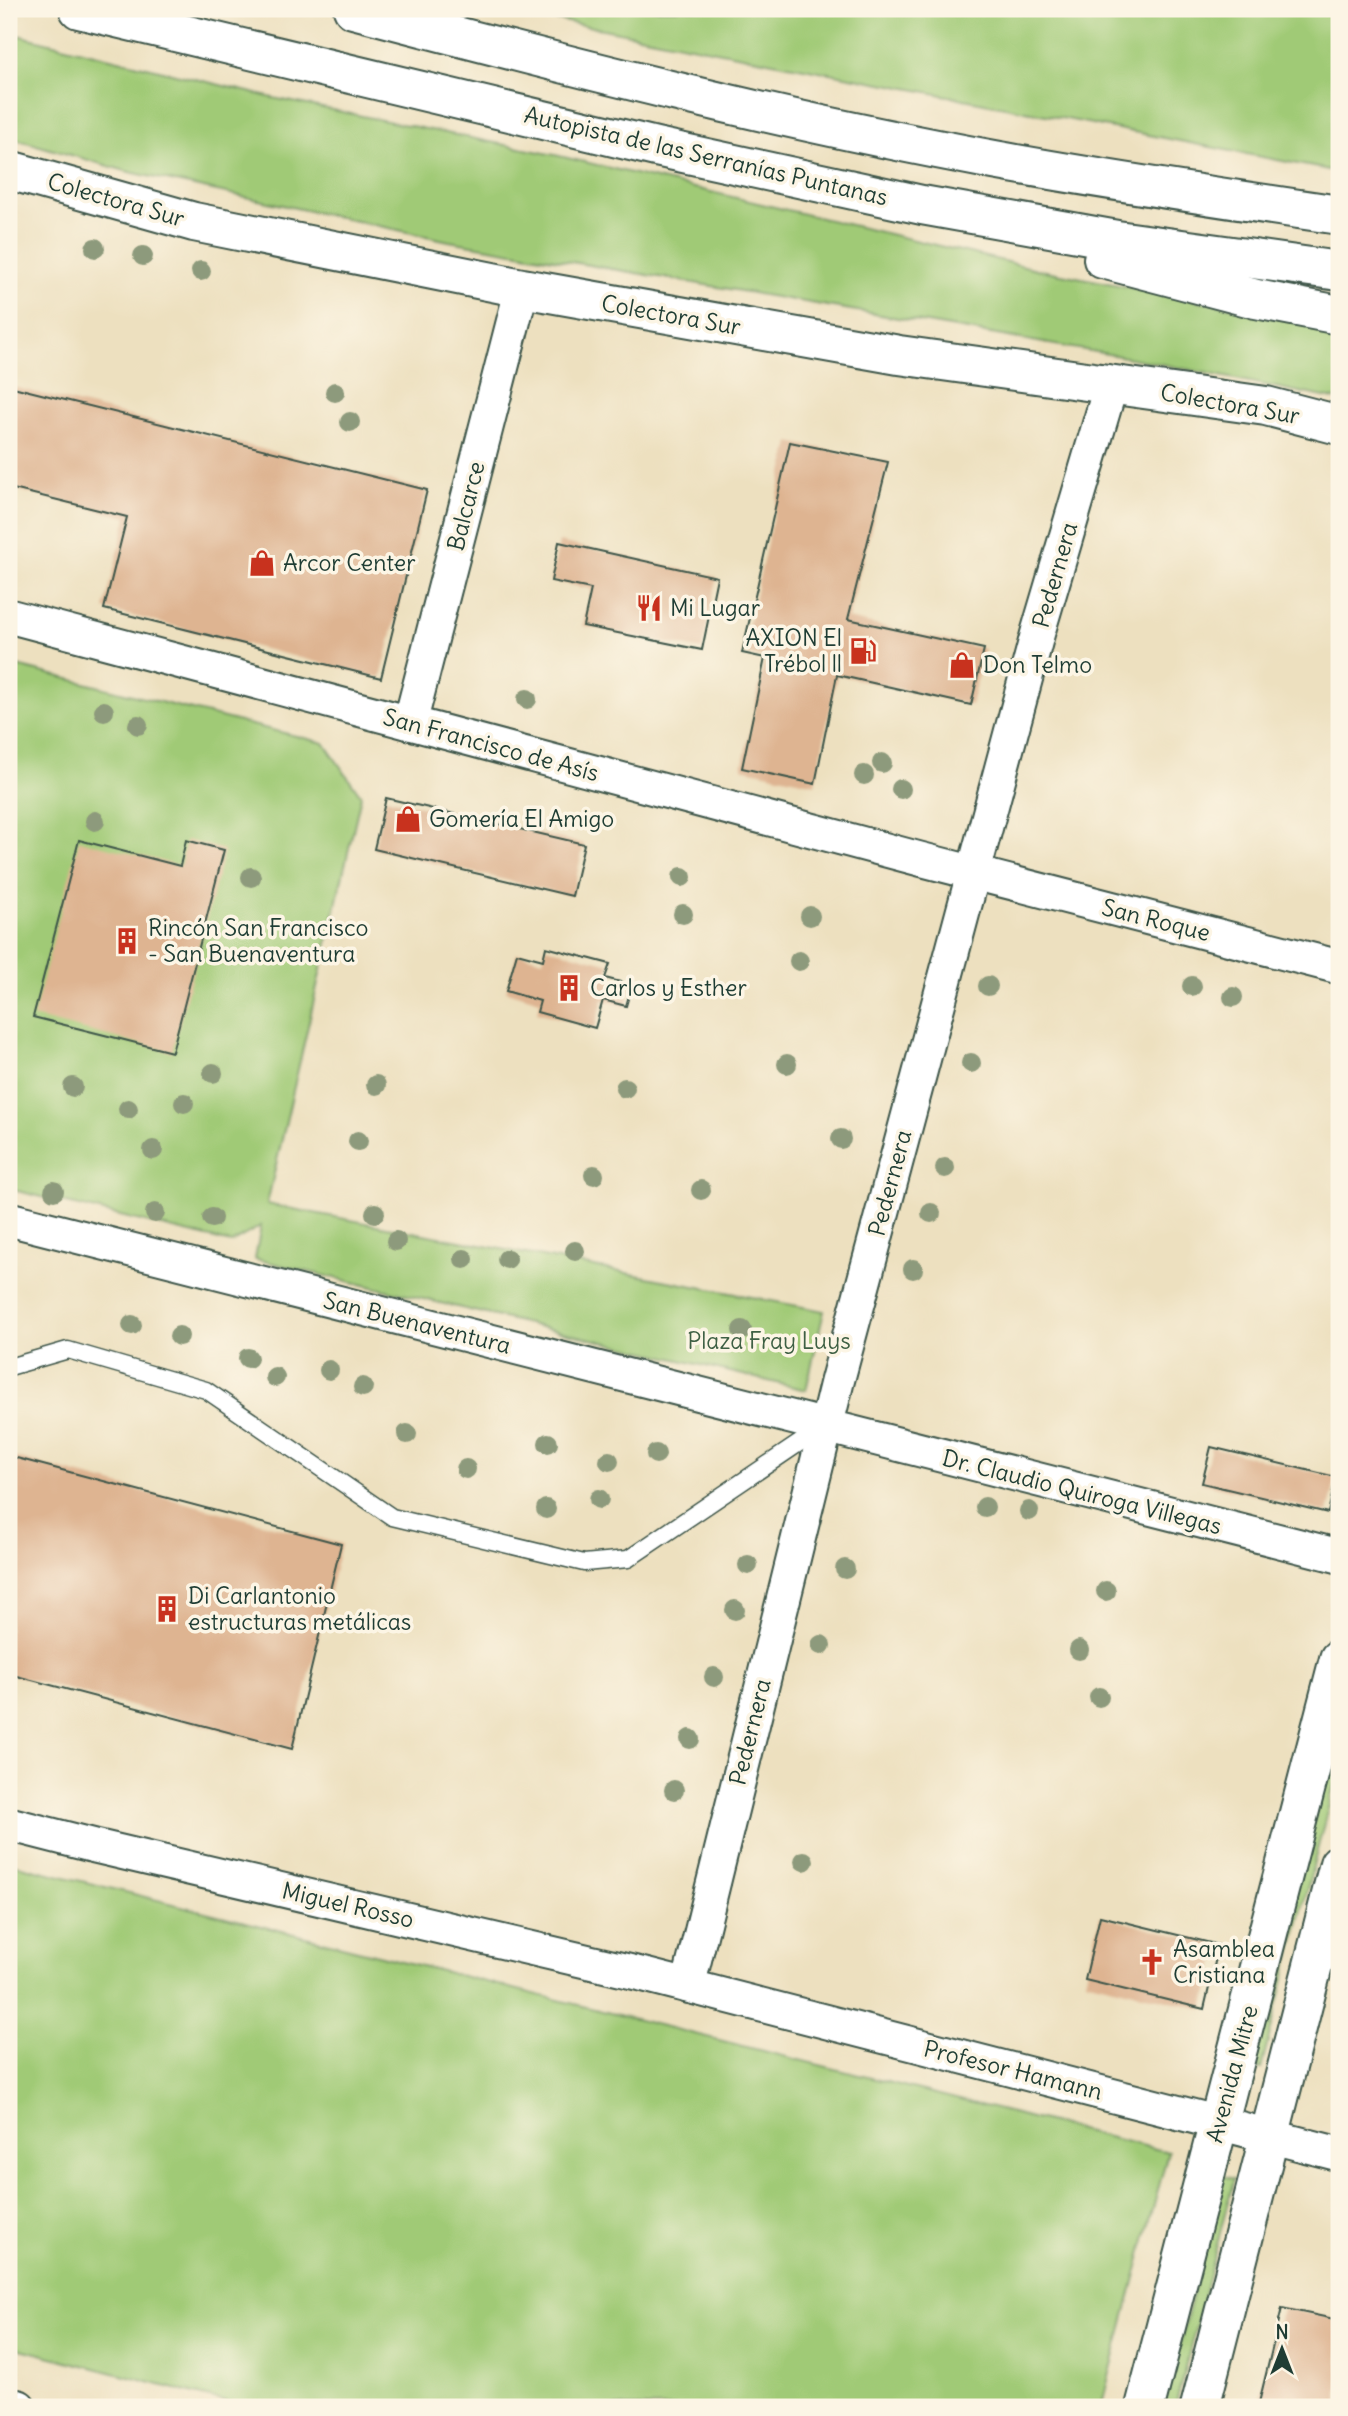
<svg xmlns="http://www.w3.org/2000/svg" width="1348" height="2416" font-family="Delius,sans-serif">
<style>
.green{fill:#a0ca76;stroke:#608455;stroke-width:2}
.building{fill:#deb491}
.lines{fill:none;stroke-linecap:round;stroke-linejoin:round}
.service-casing{stroke:#3e5549;stroke-width:19}
.minor-casing{stroke:#3e5549;stroke-width:37}
.secondary-casing{stroke:#3e5549;stroke-width:42}
.primary-casing{stroke:#3e5549;stroke-width:42}
.trunk-casing{stroke:#3e5549;stroke-width:42}
.service{stroke:#fff;stroke-width:16}
.minor{stroke:#fff;stroke-width:33}
.secondary{stroke:#fff;stroke-width:38}
.primary{stroke:#fff;stroke-width:38}
.trunk{stroke:#fff;stroke-width:38}
.tree{fill:#8d9a7b}
.labels{text-anchor:middle;stroke-width:7;stroke-linejoin:round;paint-order:stroke}
.street-label{font-size:23px;fill:#1f3d34;stroke:#fcf5e5}
.poi-label{font-size:23px;fill:#1f3d34;stroke:#fcf5e5;text-anchor:start}
.park-label{font-size:23px;fill:#3f6044;stroke:#fcf5e5}
</style>
<rect width="100%" height="100%" fill="#fcf5e5"/>
<filter id="ink" filterUnits="userSpaceOnUse"><feTurbulence type="fractalNoise" baseFrequency=".0143" numOctaves="2"/><feDisplacementMap in="SourceGraphic" scale="14" xChannelSelector="R" yChannelSelector="G"/><feConvolveMatrix kernelMatrix="1 2 1 2 8 2 1 2 1" color-interpolation-filters="sRGB"/></filter>
<filter id="wash" filterUnits="userSpaceOnUse"><feTurbulence type="fractalNoise" baseFrequency=".00686" numOctaves="4" result="noise"/><feDisplacementMap in="SourceGraphic" scale="28" xChannelSelector="R" yChannelSelector="G"/><feGaussianBlur stdDeviation="1.57" result="paint"/><feColorMatrix in="noise" values="0 0 0 0 0 0 0 0 0 0 0 0 0 0 0 0 0 1.4 0 .05"/><feComposite in="paint" operator="in"/></filter>
<g filter="url(#wash)">
<rect width="100%" height="100%" fill="#ede0bf"/>
<g class="green">
<path d="M500 9H1339V172Z"/>
<path d="M9 33 273 98 555 155 1041 270 1339 328V400L1131 358 449 241 129 172 9 137Z"/>
<path d="M9 664 324 743 361 796 267 1204 824 1311 806 1390 255 1259 261 1226 231 1243 9 1189Z"/>
<path d="M1339 1721V1765L1261 2069 1251 2066Z"/>
<path d="M9 1863 1168 2152 1101 2407H245L9 2346Z"/>
<path d="M1223 2176 1234 2179 1175 2407H1164Z"/>
</g>
<g id="blocks">
<g class="building">
<path d="M9 386 427 490 381 678 104 609 127 517 9 488Z"/>
<path d="M790 442 888 462 848 619 984 649 971 705 837 675 815 784 742 768 765 658 742 653Z"/>
<path d="M559 542 717 577 702 650 583 626 591 589 551 581Z"/>
<path d="M386 798 584 844 572 896 374 849Z"/>
<path d="M79 840 180 866 186 840 224 850 172 1052 33 1017Z"/>
<path d="M546 947 610 964 605 978 632 985 626 1006 603 1000 595 1028 537 1012 540 1001 506 991 517 953 543 960Z"/>
<path d="M1211 1447 1336 1477 1328 1513 1202 1483Z"/>
<path d="M9 1456 341 1544 292 1749 9 1674Z"/>
<path d="M1100 1916 1219 1945 1204 2009 1085 1980Z"/>
<path d="M1282 2308 1339 2320V2407H1258Z"/>
</g>
</g>
</g>
<g filter="url(#ink)">
<use href="#blocks" fill-opacity="0" stroke="#3e5549" stroke-width="2"/>
<g class="lines">
<defs>
<path id="service" d="M9 1367 68 1350 206 1390 392 1517 584 1563 628 1559 823 1427"/>
<g id="minor">
<path d="M9 616 920 859 1339 967"/>
<path d="M410 723 522 288"/>
<path d="M9 1219 1339 1556"/>
<path d="M9 1824 95 1846 645 1975 1339 2154"/>
<path d="M688 1986 837 1382 1038 632 1111 385"/>
<path d="M9 2405 19 2407"/>
</g>
<g id="secondary">
<path d="M1145 2407 1339 1659"/>
<path d="M1200 2407 1339 1864"/>
</g>
<path id="primary" d="M9 170 194 222 522 288 899 355 1266 406 1339 425"/>
<g id="trunk">
<path d="M79 9 656 147 922 205 1117 240 1339 271"/>
<path d="M353 9C565 65 778 120 994 160 1108 181 1224 198 1339 215"/>
<path d="M1103 259 1256 299 1339 315"/>
</g>
</defs>
<use href="#service" class="service-casing"/>
<use href="#minor" class="minor-casing"/>
<use href="#secondary" class="secondary-casing"/>
<use href="#primary" class="primary-casing"/>
<use href="#trunk" class="trunk-casing"/>
<use href="#service" class="service"/>
<use href="#minor" class="minor"/>
<use href="#secondary" class="secondary"/>
<use href="#primary" class="primary"/>
<use href="#trunk" class="trunk"/>
</g>
<g class="tree">
<circle cx="95" cy="248" r="10"/>
<circle cx="143" cy="256" r="10"/>
<circle cx="201" cy="271" r="10"/>
<circle cx="335" cy="392" r="10"/>
<circle cx="350" cy="422" r="10"/>
<circle cx="527" cy="699" r="10"/>
<circle cx="104" cy="711" r="10"/>
<circle cx="138" cy="725" r="10"/>
<circle cx="882" cy="763" r="10"/>
<circle cx="864" cy="775" r="10"/>
<circle cx="901" cy="789" r="10"/>
<circle cx="95" cy="821" r="10"/>
<circle cx="251" cy="877" r="10"/>
<circle cx="682" cy="877" r="10"/>
<circle cx="683" cy="914" r="10"/>
<circle cx="810" cy="916" r="10"/>
<circle cx="799" cy="961" r="10"/>
<circle cx="988" cy="986" r="10"/>
<circle cx="1192" cy="986" r="10"/>
<circle cx="1233" cy="997" r="10"/>
<circle cx="971" cy="1063" r="10"/>
<circle cx="787" cy="1064" r="10"/>
<circle cx="213" cy="1073" r="10"/>
<circle cx="376" cy="1085" r="10"/>
<circle cx="73" cy="1087" r="10"/>
<circle cx="625" cy="1088" r="10"/>
<circle cx="184" cy="1103" r="10"/>
<circle cx="128" cy="1109" r="10"/>
<circle cx="841" cy="1139" r="10"/>
<circle cx="358" cy="1141" r="10"/>
<circle cx="153" cy="1150" r="10"/>
<circle cx="945" cy="1168" r="10"/>
<circle cx="594" cy="1175" r="10"/>
<circle cx="701" cy="1190" r="10"/>
<circle cx="54" cy="1191" r="10"/>
<circle cx="155" cy="1213" r="10"/>
<circle cx="375" cy="1213" r="10"/>
<circle cx="931" cy="1213" r="10"/>
<circle cx="212" cy="1218" r="10"/>
<circle cx="396" cy="1241" r="10"/>
<circle cx="575" cy="1251" r="10"/>
<circle cx="464" cy="1259" r="10"/>
<circle cx="507" cy="1259" r="10"/>
<circle cx="913" cy="1269" r="10"/>
<circle cx="132" cy="1325" r="10"/>
<circle cx="742" cy="1330" r="10"/>
<circle cx="179" cy="1336" r="10"/>
<circle cx="248" cy="1358" r="10"/>
<circle cx="329" cy="1370" r="10"/>
<circle cx="275" cy="1377" r="10"/>
<circle cx="363" cy="1387" r="10"/>
<circle cx="407" cy="1434" r="10"/>
<circle cx="548" cy="1443" r="10"/>
<circle cx="656" cy="1454" r="10"/>
<circle cx="609" cy="1461" r="10"/>
<circle cx="466" cy="1469" r="10"/>
<circle cx="599" cy="1499" r="10"/>
<circle cx="985" cy="1507" r="10"/>
<circle cx="546" cy="1509" r="10"/>
<circle cx="1029" cy="1511" r="10"/>
<circle cx="748" cy="1565" r="10"/>
<circle cx="845" cy="1569" r="10"/>
<circle cx="1106" cy="1591" r="10"/>
<circle cx="735" cy="1610" r="10"/>
<circle cx="821" cy="1645" r="10"/>
<circle cx="1079" cy="1650" r="10"/>
<circle cx="714" cy="1677" r="10"/>
<circle cx="1099" cy="1697" r="10"/>
<circle cx="690" cy="1739" r="10"/>
<circle cx="674" cy="1790" r="10"/>
<circle cx="804" cy="1861" r="10"/>
</g>
</g>
<defs>
<symbol id="shop-bare" viewBox="-9 -9 18 18"><path d="M-5-2.5h2.3a2.7 3.5 0 0 1 5.4 0H5L5.5 6h-11ZM-1.5-2.5h3a1.5 2.3 0 0 0-3 0Z" fill="#c8321e" stroke="#fcf5e5" stroke-width="2.5" paint-order="stroke"/></symbol>
<symbol id="restaurant-bare" viewBox="-9 -9 18 18"><path d="M-5-6h1v4h1v-4h1v4h1v-4h1v5L-1.5 .5V6h-2V.5L-5-1ZM5-6V6H3V1.5H1.5Q1.5-4 5-6Z" fill="#c8321e" stroke="#fcf5e5" stroke-width="2.5" paint-order="stroke"/></symbol>
<symbol id="fuel-bare" viewBox="-9 -9 18 18"><path d="M-5.5-6h7V0h2V4h1.3V-2.5L3-4.5l.8-.8L6-3V5H2.5V1h-1V6h-7ZM-4.2-4.7v3.2H.2V-4.7Z" fill="#c8321e" stroke="#fcf5e5" stroke-width="2.5" paint-order="stroke"/></symbol>
<symbol id="building-bare" viewBox="-9 -9 18 18"><path d="M-4-6H4V6H1V3H-1V6H-4ZM-2.5-4.3h1.7v1.8h-1.7ZM.8-4.3h1.7v1.8H.8ZM-2.5-1h1.7V.8h-1.7ZM.8-1h1.7V.8H.8Z" fill="#c8321e" stroke="#fcf5e5" stroke-width="2.5" paint-order="stroke"/></symbol>
<symbol id="church-bare" viewBox="-9 -9 18 18"><path d="M-1.2-6h2.4v3.5h3.3v2.4h-3.3V6h-2.4V-.1h-3.3v-2.4h3.3Z" fill="#c8321e" stroke="#fcf5e5" stroke-width="2.5" paint-order="stroke"/></symbol>
</defs>
<g fill-rule="evenodd">
<use href="#shop-bare" x="243" y="544" width="38" height="38"/>
<use href="#restaurant-bare" x="630" y="589" width="38" height="38"/>
<use href="#fuel-bare" x="844" y="632" width="38" height="38"/>
<use href="#shop-bare" x="943" y="646" width="38" height="38"/>
<use href="#shop-bare" x="389" y="800" width="38" height="38"/>
<use href="#building-bare" x="108" y="922" width="38" height="38"/>
<use href="#building-bare" x="550" y="969" width="38" height="38"/>
<use href="#building-bare" x="148" y="1590" width="38" height="38"/>
<use href="#church-bare" x="1133" y="1943" width="38" height="38"/>
</g>
<g class="labels">
<g class="street-label">
<text transform="translate(706 156) rotate(13)" y="8">Autopista de las Serranías Puntanas</text>
<text transform="translate(116 200) rotate(16)" y="8">Colectora Sur</text>
<text transform="translate(671 315) rotate(10)" y="8">Colectora Sur</text>
<text transform="translate(1230 404) rotate(10)" y="8">Colectora Sur</text>
<text transform="translate(466 506) rotate(-76)" y="8">Balcarce</text>
<text transform="translate(1055 575) rotate(-74)" y="8">Pedernera</text>
<text transform="translate(491 745) rotate(15)" y="8">San Francisco de Asís</text>
<text transform="translate(1156 920) rotate(14)" y="8">San Roque</text>
<text transform="translate(890 1183) rotate(-75)" y="8">Pedernera</text>
<text transform="translate(417 1323) rotate(14)" y="8">San Buenaventura</text>
<text transform="translate(1082 1492) rotate(14)" y="8">Dr. Claudio Quiroga Villegas</text>
<text transform="translate(750 1732) rotate(-76)" y="8">Pedernera</text>
<text transform="translate(348 1905) rotate(13)" y="8">Miguel Rosso</text>
<text transform="translate(1013 2070) rotate(14)" y="8">Profesor Hamann</text>
<text transform="translate(1232 2074) rotate(-75)" y="8">Avenida Mitre</text>
</g>
<g class="poi-label">
<text x="283" y="571">Arcor Center</text>
<text x="670" y="616">Mi Lugar</text>
<text x="842" y="646" text-anchor="end">AXION El<tspan x="842" dy="26">Trébol ll</tspan></text>
<text x="983" y="673">Don Telmo</text>
<text x="429" y="827">Gomería El Amigo</text>
<text x="148" y="936">Rincón San Francisco<tspan x="148" dy="26">- San Buenaventura</tspan></text>
<text x="590" y="996">Carlos y Esther</text>
<text x="188" y="1604">Di Carlantonio<tspan x="188" dy="26">estructuras metálicas</tspan></text>
<text x="1173" y="1957">Asamblea<tspan x="1173" dy="26">Cristiana</tspan></text>
</g>
<g class="park-label">
<text x="769" y="1349">Plaza Fray Luys</text>
</g>
</g>
<rect width="1348" height="2416" fill="none" stroke="#fcf5e5" stroke-width="35"/>
<g transform="translate(1282 2349)" stroke="#fcf5e5" stroke-width="5" paint-order="stroke">
<path d="M0-5L12 26L0 18L-12 26Z" fill="#1f3d34"/>
<text y="-10" font-size="19" font-weight="bold" text-anchor="middle" fill="#1f3d34">N</text>
</g>
</svg>
